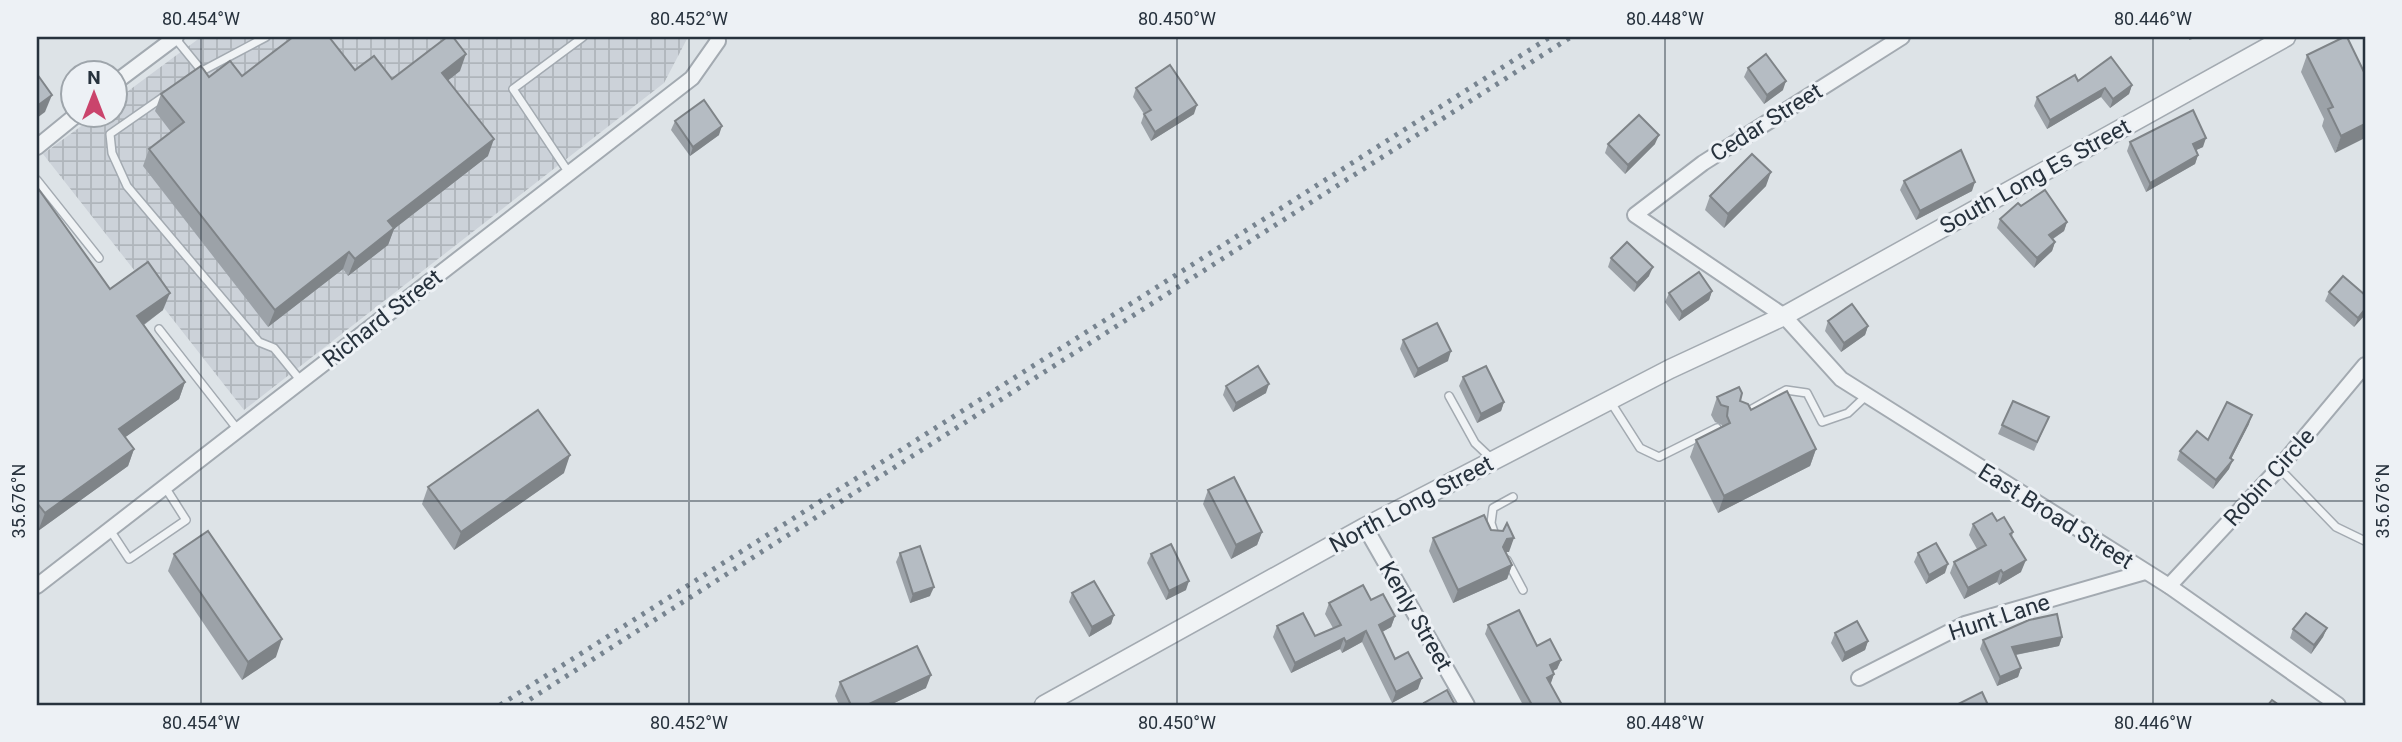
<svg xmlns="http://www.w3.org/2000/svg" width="2402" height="742" font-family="Roboto,sans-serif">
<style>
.industrial{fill:url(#industrial-grid)}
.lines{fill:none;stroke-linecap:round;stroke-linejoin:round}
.service-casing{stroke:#a3aab1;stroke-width:10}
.minor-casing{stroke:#a3aab1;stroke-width:18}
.tertiary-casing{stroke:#a3aab1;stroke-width:21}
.service{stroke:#f0f3f5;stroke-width:7}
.minor{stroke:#f0f3f5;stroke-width:14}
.tertiary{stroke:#f0f3f5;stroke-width:18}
.rail{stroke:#778490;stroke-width:5;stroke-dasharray:3.5 7;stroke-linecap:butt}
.wall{fill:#9ca2a8}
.shaded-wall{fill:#7f8488}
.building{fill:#b5bcc3;stroke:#7f8488;stroke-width:2}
.ticks{fill:none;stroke:#27323d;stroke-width:2;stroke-opacity:0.45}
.labels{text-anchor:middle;stroke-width:6;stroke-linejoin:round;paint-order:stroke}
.street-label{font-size:23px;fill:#27323d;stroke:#edf1f5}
.neatline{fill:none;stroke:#27323d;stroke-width:2.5}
.ticks-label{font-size:18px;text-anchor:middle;fill:#27323d}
</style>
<defs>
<pattern id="industrial-grid" width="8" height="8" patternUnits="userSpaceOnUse" patternTransform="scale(1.75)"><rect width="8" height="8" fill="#ccd2d9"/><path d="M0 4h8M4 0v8" fill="none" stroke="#afb5bb"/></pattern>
</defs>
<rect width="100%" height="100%" fill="#dde3e7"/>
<path class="industrial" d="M201 37H688L664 83 244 410 43 154 95 116H116V100Z"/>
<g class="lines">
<defs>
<g id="service">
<path d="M175 38 202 71 266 37"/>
<path d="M166 95 110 134 112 153 127 186 259 342 274 348 301 381"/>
<path d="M569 173 513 89 583 37"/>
<path d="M37 180 99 258"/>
<path d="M159 329 238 430"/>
<path d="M1449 396 1475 443 1493 460"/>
<path d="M1610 401 1640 448 1659 457 1717 428"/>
<path d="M1743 414 1786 390 1807 393 1822 422 1848 413 1866 396"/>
<path d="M2279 468 2336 527 2365 541"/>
<path d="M110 530 129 559 186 520 165 487"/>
<path d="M1496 538 1491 523 1493 508 1513 497"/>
<path d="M1507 560 1523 590"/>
</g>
<g id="minor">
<path d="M1902 37 1703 163 1635 215 1784 316 1841 379 2169 586 2338 705"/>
<path d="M116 82 176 37"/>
<path d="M37 147 75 116"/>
<path d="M1365 527 1467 705"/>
<path d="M37 586 692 78 718 41 717 37"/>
<path d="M2169 586 2279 468 2365 365"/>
<path d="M1859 678 1965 624 2145 572"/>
</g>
<path id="tertiary" d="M1044 705 1365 527 1670 369 1784 316 2286 37"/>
</defs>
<use href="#service" class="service-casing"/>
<use href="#minor" class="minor-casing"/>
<use href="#tertiary" class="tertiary-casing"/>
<use href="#service" class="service"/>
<use href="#minor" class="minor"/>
<use href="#tertiary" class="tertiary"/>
<g class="rail">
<path d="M500 705 1550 37"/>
<path d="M521 705 1571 37"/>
</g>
</g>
<g class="wall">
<path d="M2307 55 2365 74 2335 153 2322 126 2324 119 2301 72Z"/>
<path d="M1748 68 1783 90 1764 104 1744 77Z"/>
<path d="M355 70 392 79 460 71 448 80 488 156 394 229 388 245 348 276 343 269 268 327 143 166 149 149 171 132 155 111 161 94 209 77Z"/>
<path d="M2078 81 2132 85 2129 94 2110 108 2101 97 2047 129 2034 106 2037 97Z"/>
<path d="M1136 88 1194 114 1151 141 1141 123 1144 114 1133 97Z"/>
<path d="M675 121 719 135 690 156 671 130Z"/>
<path d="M2130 142 2203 147 2196 150 2198 155 2195 164 2146 192 2127 151Z"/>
<path d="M1608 144H1655L1625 174 1605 153Z"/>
<path d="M1904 181 1972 191 1916 220 1900 190Z"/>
<path d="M1766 186 1724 228 1705 210 1710 196Z"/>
<path d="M37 187 110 289 163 310 144 325 185 382 179 399 125 437 134 449 128 466 38 531 37 529Z"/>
<path d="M2021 206 2067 222 2064 231 2053 239 2055 242 2052 251 2034 268 1997 228 2000 219Z"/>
<path d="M1611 258 1649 276 1634 292 1608 267Z"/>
<path d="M1712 291 1709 300 1679 321 1665 302 1669 293Z"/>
<path d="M2329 292 2365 315 2354 327 2325 301Z"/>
<path d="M1828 321 1868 326 1865 335 1841 352 1825 331Z"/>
<path d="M1403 340 1448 361 1414 378 1400 349Z"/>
<path d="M1463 377 1504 402 1501 411 1477 423 1459 386Z"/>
<path d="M1226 386 1266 393 1233 412 1223 395Z"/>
<path d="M1717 397 1740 401 1751 410 1816 449 1810 466 1718 513 1690 457 1696 440 1722 427V425L1715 422 1711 415Z"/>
<path d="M2249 424 2231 459 2229 469 2213 489 2177 460 2180 451Z"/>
<path d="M2002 425 2045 426 2034 451 1998 434Z"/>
<path d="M564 473 454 550 422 504 428 487Z"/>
<path d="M1208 490 1262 532 1257 545 1231 559 1203 504Z"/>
<path d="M1997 521 2013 532 2012 537 2021 572 1999 585 1997 582 1964 599 1950 573 1954 562 1977 549 1969 535 1973 524Z"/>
<path d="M1491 530 1509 552H1505L1512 565 1507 579 1453 603 1429 551 1433 538Z"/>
<path d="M900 553 930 596 910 603 896 562Z"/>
<path d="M1918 553 1945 573 1926 584 1914 562Z"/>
<path d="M174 554 276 657 242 680 168 571Z"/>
<path d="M1151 554 1186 590 1166 600 1147 563Z"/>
<path d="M1072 593 1114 615 1111 624 1089 637 1069 602Z"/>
<path d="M1371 600 1395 616 1391 627 1382 632 1395 659 1418 689 1392 703 1362 642 1342 653 1340 649 1291 673 1273 637 1277 626 1315 636 1333 628 1325 614 1329 603Z"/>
<path d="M1488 625 1537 646 1561 660 1557 669 1553 671 1554 674 1550 684 1562 705H1523L1485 634Z"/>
<path d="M2327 628 2323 637 2311 654 2290 638 2293 629Z"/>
<path d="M1835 633 1868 641 1865 650 1842 662 1831 643Z"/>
<path d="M2062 637 2059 646 2016 655 2021 668 2018 677 1997 686 1980 649 1983 640Z"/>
<path d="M840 682 926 688 890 705H839L835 696Z"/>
</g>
<g class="shaded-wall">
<path d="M2190 37H2199L2189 40Z"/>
<path d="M466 54 460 71 436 90 442 73Z"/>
<path d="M1786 81 1783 90 1764 104 1767 95Z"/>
<path d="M2132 85 2129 94 2110 108 2113 99Z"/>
<path d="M2105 88 2101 97 2047 129 2050 120Z"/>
<path d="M52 95 45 112 37 118V106Z"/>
<path d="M1197 105 1194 114 1151 141 1155 132Z"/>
<path d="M2365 124V138L2335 153 2341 136Z"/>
<path d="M722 126 719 135 690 156 693 147Z"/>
<path d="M1659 135 1655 144 1625 174 1628 165Z"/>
<path d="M2206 138 2203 147 2190 153 2193 144Z"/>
<path d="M494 139 488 156 394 229 388 245 348 276 355 259 388 221Z"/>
<path d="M2198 155 2195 164 2146 192 2150 183Z"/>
<path d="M1771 172 1766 186 1724 228 1728 214Z"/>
<path d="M1975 182 1972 191 1916 220 1920 211Z"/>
<path d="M2067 222 2064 231 2045 244 2049 235Z"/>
<path d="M2055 242 2052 251 2034 268 2037 258Z"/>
<path d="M349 252 343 269 268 327 275 310Z"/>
<path d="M1653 267 1649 276 1634 292 1637 283Z"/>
<path d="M1712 291 1709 300 1679 321 1682 312Z"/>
<path d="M170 293 163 310 131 334 137 316Z"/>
<path d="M2365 309V315L2354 327 2358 318Z"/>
<path d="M1868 326 1865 335 1841 352 1844 343Z"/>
<path d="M1451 351 1448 361 1414 378 1418 369Z"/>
<path d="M185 382 179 399 113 446 119 429Z"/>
<path d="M1269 384 1266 393 1233 412 1236 403Z"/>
<path d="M1504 402 1501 411 1477 423 1481 414Z"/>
<path d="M2252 415 2249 424 2227 467 2230 458Z"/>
<path d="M134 449 128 466 38 531 45 513Z"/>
<path d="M1816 449 1810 466 1718 513 1724 496Z"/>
<path d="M570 455 564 473 454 550 461 532Z"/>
<path d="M2233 460 2229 469 2213 489 2216 480Z"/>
<path d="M1262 532 1257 545 1231 559 1236 545Z"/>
<path d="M1514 538 1509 552H1503V547L1507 539Z"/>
<path d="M2026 560 2021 572 1999 585 2003 573Z"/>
<path d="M1948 564 1945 573 1926 584 1929 575Z"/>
<path d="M1512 565 1507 579 1453 603 1458 590Z"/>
<path d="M2001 570 1997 582 1964 599 1968 588Z"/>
<path d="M1189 581 1186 590 1166 600 1169 591Z"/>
<path d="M934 587 930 596 910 603 913 594Z"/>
<path d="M1114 615 1111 624 1089 637 1092 627Z"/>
<path d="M1395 616 1391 627 1375 636 1379 625Z"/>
<path d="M2327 628 2323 637 2311 654 2314 645Z"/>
<path d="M1366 631 1362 642 1342 653 1346 642Z"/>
<path d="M2062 637 2059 646 2009 656 2012 647Z"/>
<path d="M1344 638 1340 649 1291 673 1295 663Z"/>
<path d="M282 639 276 657 242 680 248 662Z"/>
<path d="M1868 641 1865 650 1842 662 1845 653Z"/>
<path d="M1561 660 1557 669 1546 674 1550 665Z"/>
<path d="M2021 668 2018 677 1997 686 2000 677Z"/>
<path d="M1554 674 1551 683 1544 687 1547 678Z"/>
<path d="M931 675 926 688 890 705H867Z"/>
<path d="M1422 678 1418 689 1392 703 1396 692Z"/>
</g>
<g class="building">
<path d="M293 37H329L355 70 374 56 392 79 447 37H453L466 54 442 73 494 139 388 221 394 228 355 259 349 252 275 310 149 149 184 122 161 94 201 66 209 77 230 61 242 76Z"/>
<path d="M2344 37H2347L2365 74V124L2341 136 2328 109 2333 107 2307 55Z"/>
<path d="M1766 54 1786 81 1767 95 1748 68Z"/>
<path d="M2111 57 2132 85 2113 99 2105 88 2050 120 2037 97 2075 75 2078 81Z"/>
<path d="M1170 65 1197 105 1155 132 1144 114 1151 110 1136 88Z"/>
<path d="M37 74 52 95 37 106Z"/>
<path d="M704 100 722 126 693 147 675 121Z"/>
<path d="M2193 110 2206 138 2193 144 2198 155 2150 183 2130 142Z"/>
<path d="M1639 115 1659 135 1628 165 1608 144Z"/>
<path d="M1961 150 1975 182 1920 211 1904 181Z"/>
<path d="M1752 154 1771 172 1728 214 1710 196Z"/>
<path d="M37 187 110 289 148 262 170 293 137 316 185 382 119 429 134 449 45 513 37 503Z"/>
<path d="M2045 190 2067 222 2049 235 2055 242 2037 258 2000 219 2018 203 2021 206Z"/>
<path d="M1627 242 1653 267 1637 283 1611 258Z"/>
<path d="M1699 272 1712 291 1682 312 1669 293Z"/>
<path d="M2343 276 2365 295V309L2358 318 2329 292Z"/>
<path d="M1852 304 1868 326 1844 343 1828 321Z"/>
<path d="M1437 323 1451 351 1418 369 1403 340Z"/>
<path d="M1258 366 1269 384 1236 403 1226 386Z"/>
<path d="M1486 366 1504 402 1481 414 1463 377Z"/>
<path d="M1739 387 1742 393 1740 401 1748 404 1751 410 1787 391 1816 449 1724 496 1696 440 1730 423 1727 416 1728 407 1721 405 1717 397Z"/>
<path d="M2013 401 2049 417 2037 442 2002 425Z"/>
<path d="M2227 402 2252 415 2230 458 2233 460 2216 480 2180 451 2197 431 2208 440Z"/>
<path d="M538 410 570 455 461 532 428 487Z"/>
<path d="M1234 477 1262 532 1236 545 1208 490Z"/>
<path d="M1992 513 1997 521 2004 517 2013 532 2010 534 2026 560 2003 573 2001 570 1968 588 1954 562 1986 545 1973 524Z"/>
<path d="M1484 515 1491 530 1503 531 1507 523 1514 538 1507 539 1503 547 1512 565 1458 590 1433 538Z"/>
<path d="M208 531 282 639 248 662 174 554Z"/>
<path d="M1936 543 1948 564 1929 575 1918 553Z"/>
<path d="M1171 544 1189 581 1169 591 1151 554Z"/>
<path d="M920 546 934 587 913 594 900 553Z"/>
<path d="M1094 581 1114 615 1092 627 1072 593Z"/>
<path d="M1363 585 1371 600 1383 594 1395 616 1379 625 1395 659 1408 652 1422 678 1396 692 1366 631 1346 642 1344 638 1295 663 1277 626 1303 613 1315 636 1341 625 1329 603Z"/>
<path d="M1519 610 1537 646 1550 639 1561 660 1550 665 1554 674 1547 678 1562 705H1532L1488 625Z"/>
<path d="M2306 613 2327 628 2314 645 2293 629Z"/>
<path d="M2057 614 2062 637 2012 647 2021 668 2000 677 1983 640 2029 620Z"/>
<path d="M1857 621 1868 641 1845 653 1835 633Z"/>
<path d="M917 646 931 675 867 705H851L840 682Z"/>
<path d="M1447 690 1455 705H1425L1424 703Z"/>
<path d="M1982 692 1988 705H1958V704Z"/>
<path d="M2272 700 2279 705H2268Z"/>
</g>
<path class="ticks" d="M201 37V705M689 37V705M1177 37V705M1665 37V705M2153 37V705M37 501H2365"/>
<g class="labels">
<g class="street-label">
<text transform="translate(1766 122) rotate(-32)" y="8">Cedar Street</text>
<text transform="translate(2035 176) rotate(-29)" y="8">South Long Es Street</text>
<text transform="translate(382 318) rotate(-38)" y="8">Richard Street</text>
<text transform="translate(2269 477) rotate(-48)" y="8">Robin Circle</text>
<text transform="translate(1411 504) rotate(-28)" y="8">North Long Street</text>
<text transform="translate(2056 516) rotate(32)" y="8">East Broad Street</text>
<text transform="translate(1416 616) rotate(60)" y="8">Kenly Street</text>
<text transform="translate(1999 617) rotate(-18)" y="8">Hunt Lane</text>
</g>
</g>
<rect width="2402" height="742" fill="none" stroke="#edf1f5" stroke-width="77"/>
<g transform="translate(94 94)"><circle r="33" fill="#edf1f5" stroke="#9ea5ab" stroke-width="2"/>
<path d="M0-5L12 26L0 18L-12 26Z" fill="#ca446c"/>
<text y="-10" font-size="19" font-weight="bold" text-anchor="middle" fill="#27323d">N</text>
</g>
<rect x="38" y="38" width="2326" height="666" class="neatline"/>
<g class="ticks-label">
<text x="201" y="25">80.454°W</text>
<text x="689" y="25">80.452°W</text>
<text x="1177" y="25">80.450°W</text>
<text x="1665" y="25">80.448°W</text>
<text x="2153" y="25">80.446°W</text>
<text transform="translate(19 501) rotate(-90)" y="6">35.676°N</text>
<text transform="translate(2383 501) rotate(-90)" y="6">35.676°N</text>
<text x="201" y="729">80.454°W</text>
<text x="689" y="729">80.452°W</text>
<text x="1177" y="729">80.450°W</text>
<text x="1665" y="729">80.448°W</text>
<text x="2153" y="729">80.446°W</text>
</g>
</svg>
